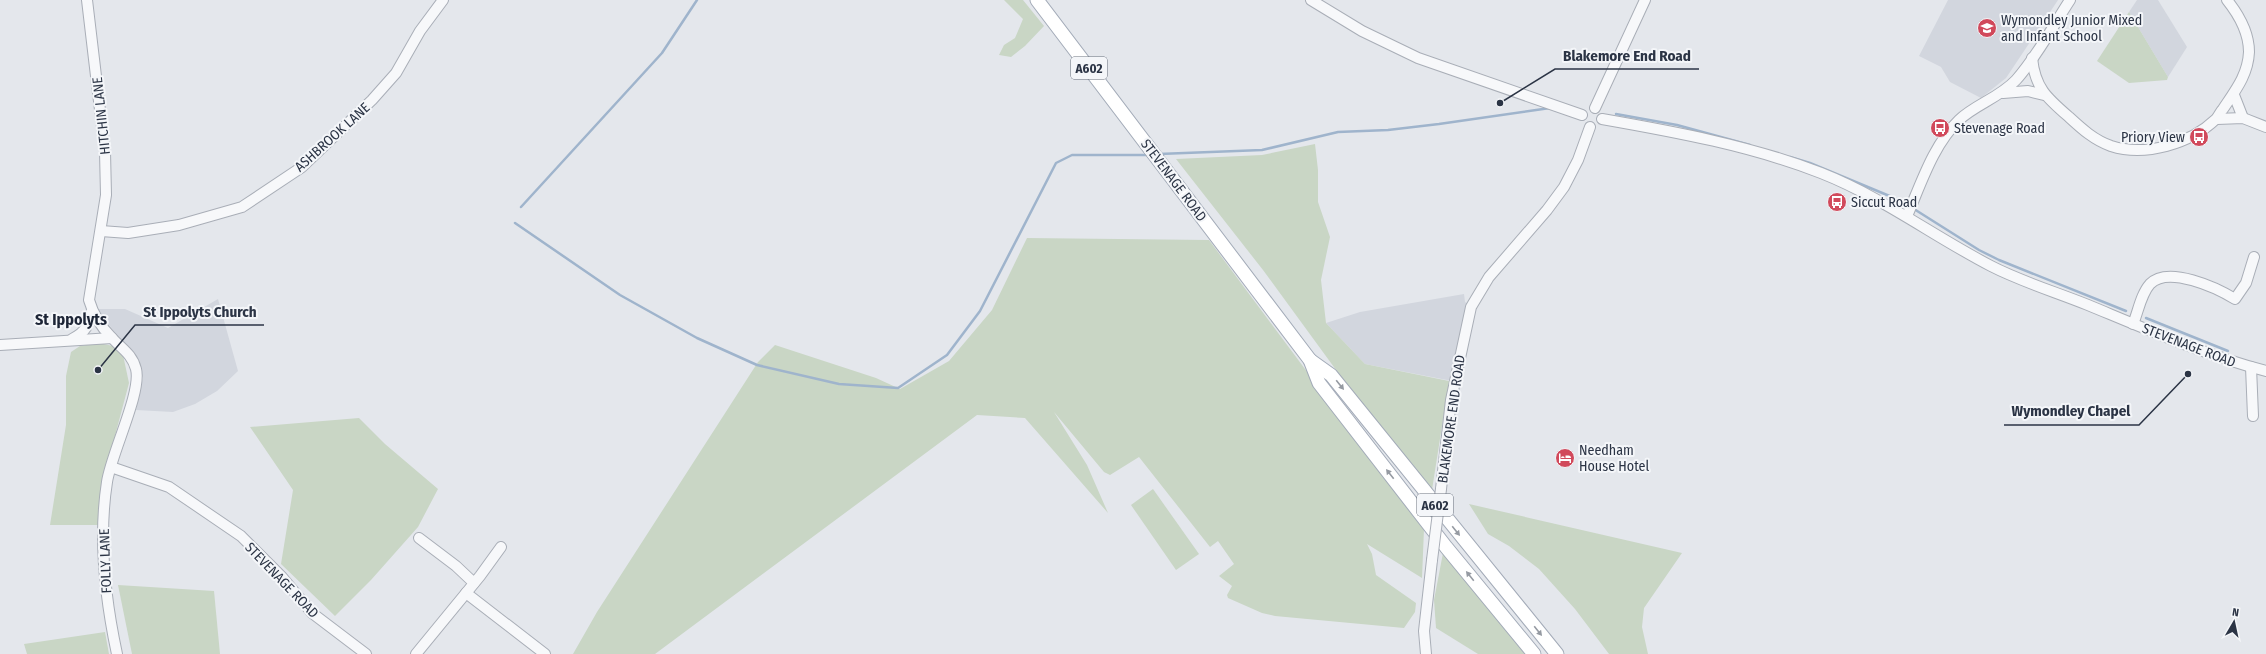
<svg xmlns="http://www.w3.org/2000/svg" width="2266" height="654" font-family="'Fira Sans Condensed',sans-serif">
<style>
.built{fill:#d2d6de}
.green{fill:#c9d6c5}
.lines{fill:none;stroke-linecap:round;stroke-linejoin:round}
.stream{stroke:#9fb4cc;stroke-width:2.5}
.minor-casing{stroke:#a9aeb7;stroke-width:12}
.major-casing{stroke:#a3abb8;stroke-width:15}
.minor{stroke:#f7f8fa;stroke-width:10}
.major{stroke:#fff;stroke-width:13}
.minor-bridge-casing{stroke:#a9aeb7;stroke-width:12;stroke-linecap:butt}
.minor-bridge{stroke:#f7f8fa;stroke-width:10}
.oneway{fill:#959aa2}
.labels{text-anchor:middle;stroke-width:4;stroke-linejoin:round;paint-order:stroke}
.shield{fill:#f4f6f9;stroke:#676e7b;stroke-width:1}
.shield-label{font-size:13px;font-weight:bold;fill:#2b3445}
.poi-label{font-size:14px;fill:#2b3445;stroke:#f4f6f9;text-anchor:start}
.street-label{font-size:14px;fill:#2b3445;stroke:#f4f6f9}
.quarter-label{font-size:16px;font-weight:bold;fill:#1d2536;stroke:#f4f6f9}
.leader{fill:none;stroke:#2b3445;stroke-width:1.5}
.callout-dot{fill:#2b3445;stroke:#f4f6f9;stroke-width:1.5}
.callout-label{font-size:15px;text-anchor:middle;font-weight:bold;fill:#2b3445;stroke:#f4f6f9;stroke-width:4;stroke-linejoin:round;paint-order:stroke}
</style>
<rect width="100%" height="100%" fill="#e4e7ec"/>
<g class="built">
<path d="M1948 0H2058L2006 78 1981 98 1950 82 1941 67 1919 56Z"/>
<path d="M2137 0H2158L2187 47 2168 77 2129 12Z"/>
<path d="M1464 294 1465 302 1469 305 1462 324 1452 381 1365 364 1326 323 1360 312Z"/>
<path d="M218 299 238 371 217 391 195 404 173 412 136 410 143 378 130 352 97 309H125L168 328Z"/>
</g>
<g class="green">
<path d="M1004 0H1023L1044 26 1025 46 1011 57 999 55 1004 45 1015 38 1023 19Z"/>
<path d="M2129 12 2168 77 2167 80 2129 83 2097 61Z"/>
<path d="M1315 144 1318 170V202L1330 237 1321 280 1326 323 1365 364 1449 381 1432 490 1339 374 1263 270 1176 159 1262 155Z"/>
<path d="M1027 238 1209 240 1424 529 1422 578 1367 544 1372 554 1376 575 1416 603 1415 612 1404 628 1275 616 1262 613 1228 598 1227 595 1232 586 1219 576 1234 564 1218 541 1210 547 1139 457 1110 475 1104 472 1054 412 1087 465 1108 513 1025 418 977 415 655 654H573L597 612 758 362 775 345 876 378 900 389 949 361 992 310Z"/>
<path d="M99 343 113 346 123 355 129 383 103 481 99 525H50L66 425V376L71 352 80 346Z"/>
<path d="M359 418 385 444 438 489 418 527 371 580 335 616 281 564 293 490 250 427Z"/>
<path d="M1153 489 1199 554 1176 570 1131 505Z"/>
<path d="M1469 504 1682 553 1644 608 1642 627 1648 654H1609L1575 609 1539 569 1509 546 1488 534Z"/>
<path d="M1443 553 1525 654H1478L1436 628 1434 600Z"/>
<path d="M118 585 214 591 220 654H132Z"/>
<path d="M105 632 109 654H27L24 644Z"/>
</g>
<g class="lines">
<g class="stream">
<path d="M1616 114 1677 125 1750 145"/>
<path d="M1159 154 1262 150 1338 132 1388 130 1439 124 1550 108"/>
<path d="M1790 157 1810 163 1904 202"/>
<path d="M521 207 662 53 697 0"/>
<path d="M1914 209 1979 250 1999 260 2126 311"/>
<path d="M515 223 620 295 697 338 757 365 839 384 898 388 947 355 980 311 1056 163 1072 155H1148"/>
<path d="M2146 318 2228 351"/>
</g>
<defs>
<g id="minor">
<path d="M87 0 105 152 106 195 89 300C93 314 102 328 112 338 122 349 132 354 136 369 142 392 111 454 107 482 98 539 105 598 117 654"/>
<path d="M1311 0 1362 31 1418 58 1582 115"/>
<path d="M2032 58C2035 88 2047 98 2069 117 2082 129 2094 140 2111 146 2145 157 2190 144 2216 119 2219 116 2220 112 2223 109 2235 91 2248 75 2249 52 2249 32 2239 15 2227 0"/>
<path d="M2003 93 2028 91 2044 95"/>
<path d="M2234 95 2243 118"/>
<path d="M1595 108 1645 0"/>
<path d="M1602 119C1676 132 1752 146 1821 173 1882 197 1933 236 1991 266 2022 282 2056 292 2088 305 2146 329 2205 355 2266 371"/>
<path d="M2217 119 2243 118 2266 127"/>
<path d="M1907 216C1921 184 1933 145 1959 120 1976 104 1999 98 2016 80 2036 58 2053 26 2070 0"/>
<path d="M101 231 128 233 179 225 242 207 302 167 372 100 396 73 420 31 443 0"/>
<path d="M2133 324C2138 312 2141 294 2150 284 2168 265 2217 288 2235 299L2246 283 2254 257"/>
<path d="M72 339C86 332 89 325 92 310"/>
<path d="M0 345 112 338"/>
<path d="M2251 367 2253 416"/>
<path d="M111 467 169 487 241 536 282 577 312 613 366 654"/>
<path d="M1441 489 1451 400 1471 307 1489 277 1547 210 1564 187 1578 160 1590 127"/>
<path d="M419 538 456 566 474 583"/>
<path d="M466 593 545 654"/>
<path d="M416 654 480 576 501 547"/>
<path d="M1426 654 1424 631 1432 560"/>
</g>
<g id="major">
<path d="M1037 0 1310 360 1319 383 1446 547 1534 654"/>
<path d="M1310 360 1331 375 1557 654"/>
</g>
</defs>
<use href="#minor" class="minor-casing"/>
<use href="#major" class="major-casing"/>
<use href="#minor" class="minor"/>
<use href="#major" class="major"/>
<defs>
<path id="minor-bridge" d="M1432 560 1441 489"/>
</defs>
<use href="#minor-bridge" class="minor-bridge-casing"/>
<use href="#minor-bridge" class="minor-bridge"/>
</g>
<defs><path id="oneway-solid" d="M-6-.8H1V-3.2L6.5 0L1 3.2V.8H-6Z"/></defs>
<g class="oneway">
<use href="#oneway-solid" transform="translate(1340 385) rotate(51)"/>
<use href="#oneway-solid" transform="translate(1390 474) rotate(-128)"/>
<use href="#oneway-solid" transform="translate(1456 531) rotate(51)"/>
<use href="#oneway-solid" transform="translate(1470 576) rotate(-129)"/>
<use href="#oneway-solid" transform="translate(1538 631) rotate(51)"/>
</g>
<defs>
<symbol id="school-disc" viewBox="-11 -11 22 22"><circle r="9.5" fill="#d1495b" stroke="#f4f6f9"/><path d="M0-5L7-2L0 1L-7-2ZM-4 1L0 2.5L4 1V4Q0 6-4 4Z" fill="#fff"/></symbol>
<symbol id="bus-disc" viewBox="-11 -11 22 22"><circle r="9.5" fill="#d1495b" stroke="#f4f6f9"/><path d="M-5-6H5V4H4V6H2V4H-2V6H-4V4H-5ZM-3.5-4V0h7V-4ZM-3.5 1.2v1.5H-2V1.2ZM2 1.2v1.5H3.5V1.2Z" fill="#fff"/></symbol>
<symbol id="hotel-disc" viewBox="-11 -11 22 22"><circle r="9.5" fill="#d1495b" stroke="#f4f6f9"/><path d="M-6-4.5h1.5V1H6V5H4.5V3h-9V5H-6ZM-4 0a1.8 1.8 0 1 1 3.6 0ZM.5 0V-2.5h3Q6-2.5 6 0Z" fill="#fff"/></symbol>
</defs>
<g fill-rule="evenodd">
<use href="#school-disc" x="1976" y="17" width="22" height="22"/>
<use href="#bus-disc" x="1929" y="117" width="22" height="22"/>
<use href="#bus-disc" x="2188" y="126" width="22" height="22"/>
<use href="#bus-disc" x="1826" y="191" width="22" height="22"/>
<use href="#hotel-disc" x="1554" y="447" width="22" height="22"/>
</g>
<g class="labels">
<g class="shield">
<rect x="1071" y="57" width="36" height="22" rx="3"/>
<rect x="1417" y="494" width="36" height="22" rx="3"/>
</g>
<g class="shield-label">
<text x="1089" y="73">A602</text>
<text x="1435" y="510">A602</text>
</g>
<g class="poi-label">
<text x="2001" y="25">Wymondley Junior Mixed<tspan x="2001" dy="16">and Infant School</tspan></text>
<text x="1954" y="133">Stevenage Road</text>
<text x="2185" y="142" text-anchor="end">Priory View</text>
<text x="1851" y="207">Siccut Road</text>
<text x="1579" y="455">Needham<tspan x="1579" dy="16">House Hotel</tspan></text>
</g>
<g class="street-label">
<text transform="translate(101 116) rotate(-96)" y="5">HITCHIN LANE</text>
<text transform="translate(332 137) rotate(-42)" y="5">ASHBROOK LANE</text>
<text transform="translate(1174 180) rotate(53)" y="5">STEVENAGE ROAD</text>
<text transform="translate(2189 345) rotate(21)" y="5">STEVENAGE ROAD</text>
<text transform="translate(1451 419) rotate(-82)" y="5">BLAKEMORE END ROAD</text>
<text transform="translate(105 561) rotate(-92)" y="5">FOLLY LANE</text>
<text transform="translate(282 580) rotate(46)" y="5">STEVENAGE ROAD</text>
</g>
<g class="quarter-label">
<text x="71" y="325">St Ippolyts</text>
</g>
</g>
<path class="leader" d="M1500 103L1555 69H1699M98 370L135 325H264M2188 374L2139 425H2004"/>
<g class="callout-dot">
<circle cx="1500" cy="103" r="4"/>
<circle cx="98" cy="370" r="4"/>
<circle cx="2188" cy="374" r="4"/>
</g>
<g class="callout-label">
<text x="1627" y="61">Blakemore End Road</text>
<text x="200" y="317">St Ippolyts Church</text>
<text x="2071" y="416">Wymondley Chapel</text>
</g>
<g transform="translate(2234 622) rotate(9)" stroke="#f4f6f9" stroke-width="3" paint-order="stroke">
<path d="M0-3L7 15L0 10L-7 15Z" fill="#2b3445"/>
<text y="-6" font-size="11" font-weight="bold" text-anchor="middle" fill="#2b3445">N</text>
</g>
</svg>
